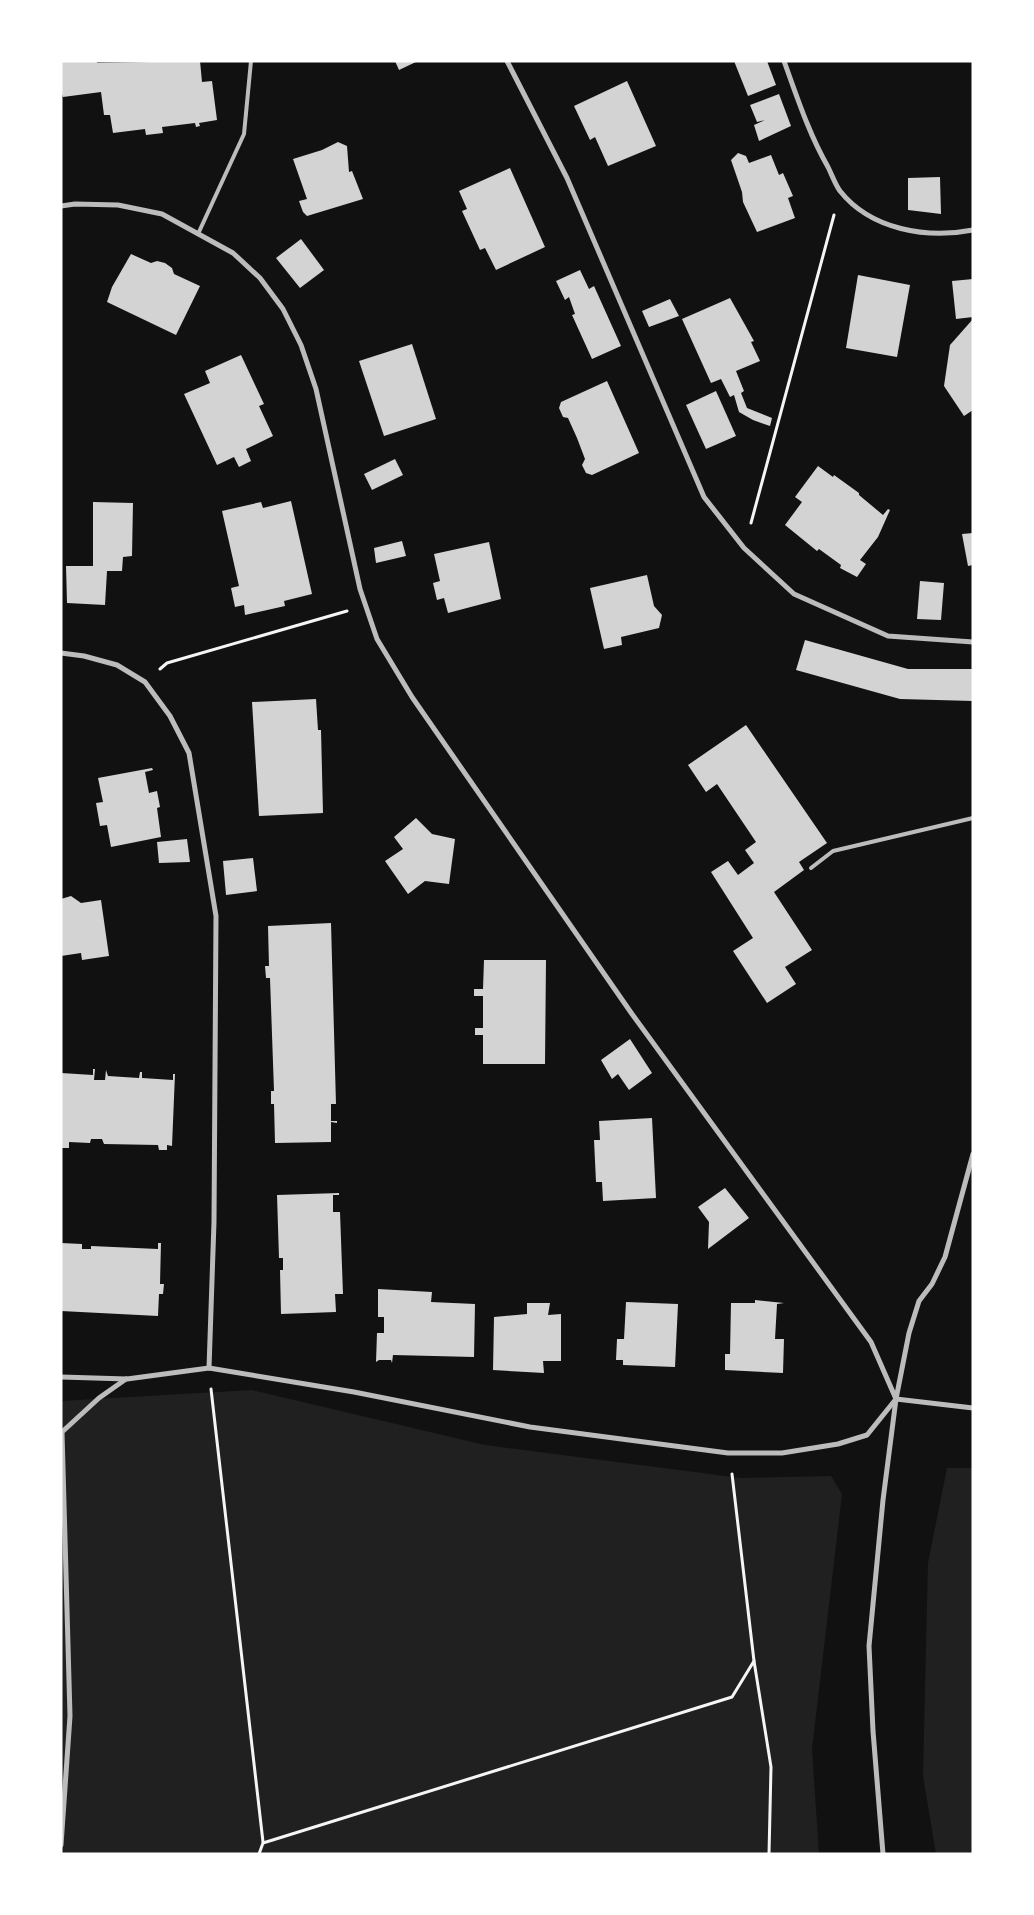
<svg xmlns="http://www.w3.org/2000/svg" width="1034" height="1915" font-family="'Nunito Sans',sans-serif">
<style>
.green{fill:#202020}
.building{fill:#d3d3d3}
.lines{fill:none;stroke-linecap:round;stroke-linejoin:round}
.path{stroke:#f5f5f5;stroke-width:3}
.service{stroke:#bcbcbc;stroke-width:4}
.minor{stroke:#bcbcbc;stroke-width:5}
</style>
<rect width="100%" height="100%" fill="#111"/>
<g class="green">
<path d="M252 1390 485 1445 741 1478 831 1476 842 1494 812 1749 819 1854H61V1401Z"/>
<path d="M947 1468H973V1854H936L923 1776 928 1563Z"/>
</g>
<g class="building">
<path d="M97 61V63L200 61 202 82 212 81 217 120 199 123 200 126 196 127 195 123 162 127 163 133 146 135 145 129 113 133 110 115H104L101 92 63 97 61 91V62Z"/>
<path d="M395 61H418L399 70Z"/>
<path d="M734 61H767L776 85 748 96Z"/>
<path d="M627 81 656 146 608 166 595 137 590 140 574 106Z"/>
<path d="M779 94 791 126 759 141 754 125 765 120 757 122 750 105Z"/>
<path d="M338 142 347 146 349 172 352 171 363 199 307 216 303 212 299 201 307 199 293 159 322 150Z"/>
<path d="M738 153 746 156 749 163 771 155 779 175 783 173 793 196 788 198 795 218 757 232 743 202 742 192 731 160Z"/>
<path d="M510 168 545 247 496 270 485 248 480 250 462 211 467 209 459 191Z"/>
<path d="M940 177 941 214 908 210V178Z"/>
<path d="M301 239 324 270 300 288 276 258Z"/>
<path d="M131 254 151 263 157 261 165 263 172 268 174 274 200 286 176 335 107 302 112 287Z"/>
<path d="M580 270 589 289 594 286 621 346 592 359 572 315 575 314 569 297 565 300 556 281Z"/>
<path d="M858 275 910 285 897 357 846 348Z"/>
<path d="M973 279V317L956 319 952 281Z"/>
<path d="M730 298 754 341 751 342 760 361 736 371 744 391 741 393 747 408 772 418 770 426 753 420 739 412 734 395 730 397 721 379 711 383 682 319Z"/>
<path d="M670 299 679 316 649 327 642 311Z"/>
<path d="M973 319V410L964 416 944 386 950 345Z"/>
<path d="M412 344 436 419 384 436 359 361Z"/>
<path d="M241 355 264 404 259 406 273 436 246 449 251 461 239 467 234 457 217 465 184 394 210 383 205 371Z"/>
<path d="M607 381 639 453 592 475 586 473 582 465 585 459 577 438 568 418 563 417 559 408 561 402Z"/>
<path d="M716 391 736 436 706 449 686 405Z"/>
<path d="M395 459 403 475 372 490 364 474Z"/>
<path d="M818 466 833 477 834 475 859 493V495L883 515 888 509 890 510 878 537 860 560 866 564 857 577 840 568 841 565 819 549 817 551 785 525 802 502 795 497Z"/>
<path d="M291 501 312 594 284 601 285 606 245 615 244 605 235 607 231 588 239 586 222 511 261 502 263 508Z"/>
<path d="M93 502 133 503 132 556 123 557 122 571H107L105 605 67 603 66 566H93Z"/>
<path d="M973 533V565L968 566 962 534Z"/>
<path d="M402 541 406 556 376 563 374 548Z"/>
<path d="M489 542 501 599 448 613 444 598 437 600 433 583 440 581 434 554Z"/>
<path d="M647 575 654 606 662 615 659 628 621 637 622 645 604 649 590 588Z"/>
<path d="M920 581 944 583 941 620 917 619Z"/>
<path d="M805 640 908 669H973V701L900 699 796 670Z"/>
<path d="M316 699 318 730H321L323 813 259 816 252 702Z"/>
<path d="M746 725 827 843 799 862 804 870 774 892 812 950 785 967 796 984 767 1003 733 951 753 938 711 872 728 861 738 875 754 863 745 850 756 842 717 784 706 792 688 765Z"/>
<path d="M152 768 153 770 145 772 149 793 157 791 160 807 157 808 161 837 111 847 107 825 100 826 96 803 103 802 98 778Z"/>
<path d="M416 818 432 834 455 839 449 884 425 881 408 894 385 861 403 849 394 837Z"/>
<path d="M187 839 190 862 159 863 157 842Z"/>
<path d="M253 858 257 891 226 895 223 861Z"/>
<path d="M71 896 81 903 101 900 109 956 82 960 81 953 61 956V899Z"/>
<path d="M331 923 336 1104H331V1121H337V1123L331 1122V1142L275 1143 274 1104H271V1091H274L270 978H266L265 966H269L268 926Z"/>
<path d="M484 960H546L545 1064H483V1035H475V1028H483V996H474V989H483Z"/>
<path d="M630 1039 652 1073 629 1090 618 1074 612 1079 601 1060Z"/>
<path d="M93 1069H95L94 1080H105L106 1070 108 1076 139 1078 140 1072H142V1078L173 1080V1074H175L172 1146 167 1145V1150H159L158 1145 104 1144 102 1139H91L90 1143 69 1142V1148H61V1073L93 1075Z"/>
<path d="M652 1118 656 1198 603 1201 602 1182H596L594 1140H600L599 1121Z"/>
<path d="M725 1188 749 1218 708 1249 709 1222 698 1207Z"/>
<path d="M339 1193V1195H333V1212H340L343 1294H335L336 1312 281 1314 280 1270H283V1258H279L277 1195Z"/>
<path d="M61 1243 82 1244V1249H91V1246L158 1249V1243H161L160 1284H164L163 1294H159L158 1316 61 1311Z"/>
<path d="M378 1289 432 1292 431 1302 475 1304 474 1357 393 1355 392 1363 391 1360H379L376 1362 377 1333H384V1317H378Z"/>
<path d="M755 1300 784 1303 777 1304 775 1339H784L783 1373 725 1370V1354H730L731 1303H755Z"/>
<path d="M626 1302 678 1304 675 1367 623 1365V1360H616L617 1339H624Z"/>
<path d="M527 1303H550L548 1315 561 1314V1361H543L544 1373 493 1370 494 1317 527 1314Z"/>
</g>
<g class="lines">
<g class="path">
<path d="M751 523 834 215"/>
<path d="M160 669 167 663 347 611"/>
<path d="M211 1389 263 1842"/>
<path d="M754 1661 771 1767 769 1854"/>
<path d="M259 1854 263 1843 732 1697 754 1661 732 1474"/>
</g>
<g class="service">
<path d="M198 234 244 134 251 61"/>
<path d="M811 868 833 851 973 818"/>
</g>
<g class="minor">
<path d="M507 61 567 178 704 497 744 548 794 594 888 636 973 642"/>
<path d="M784 61C797 97 809 134 828 167 832 175 835 184 840 191 871 230 927 239 973 230"/>
<path d="M61 206 75 204 118 205 162 214 233 253 260 278 283 309 301 345 316 389 360 589 377 639 412 697 632 1014 871 1342 896 1399"/>
<path d="M61 653 84 656 117 665 145 682 170 716 189 753 216 916 214 1222 209 1368"/>
<path d="M61 1377 127 1379 209 1368 354 1392 530 1427 728 1453H782L838 1444 867 1435 896 1399"/>
<path d="M896 1399 973 1408"/>
<path d="M61 1845 70 1716 62 1432 99 1398 126 1379"/>
<path d="M883 1854 873 1731 869 1646 883 1500 896 1399 909 1333 919 1301 932 1284 945 1257 973 1154"/>
</g>
</g>
<rect width="1034" height="1915" fill="none" stroke="#ffffff" stroke-width="125"/>
</svg>
